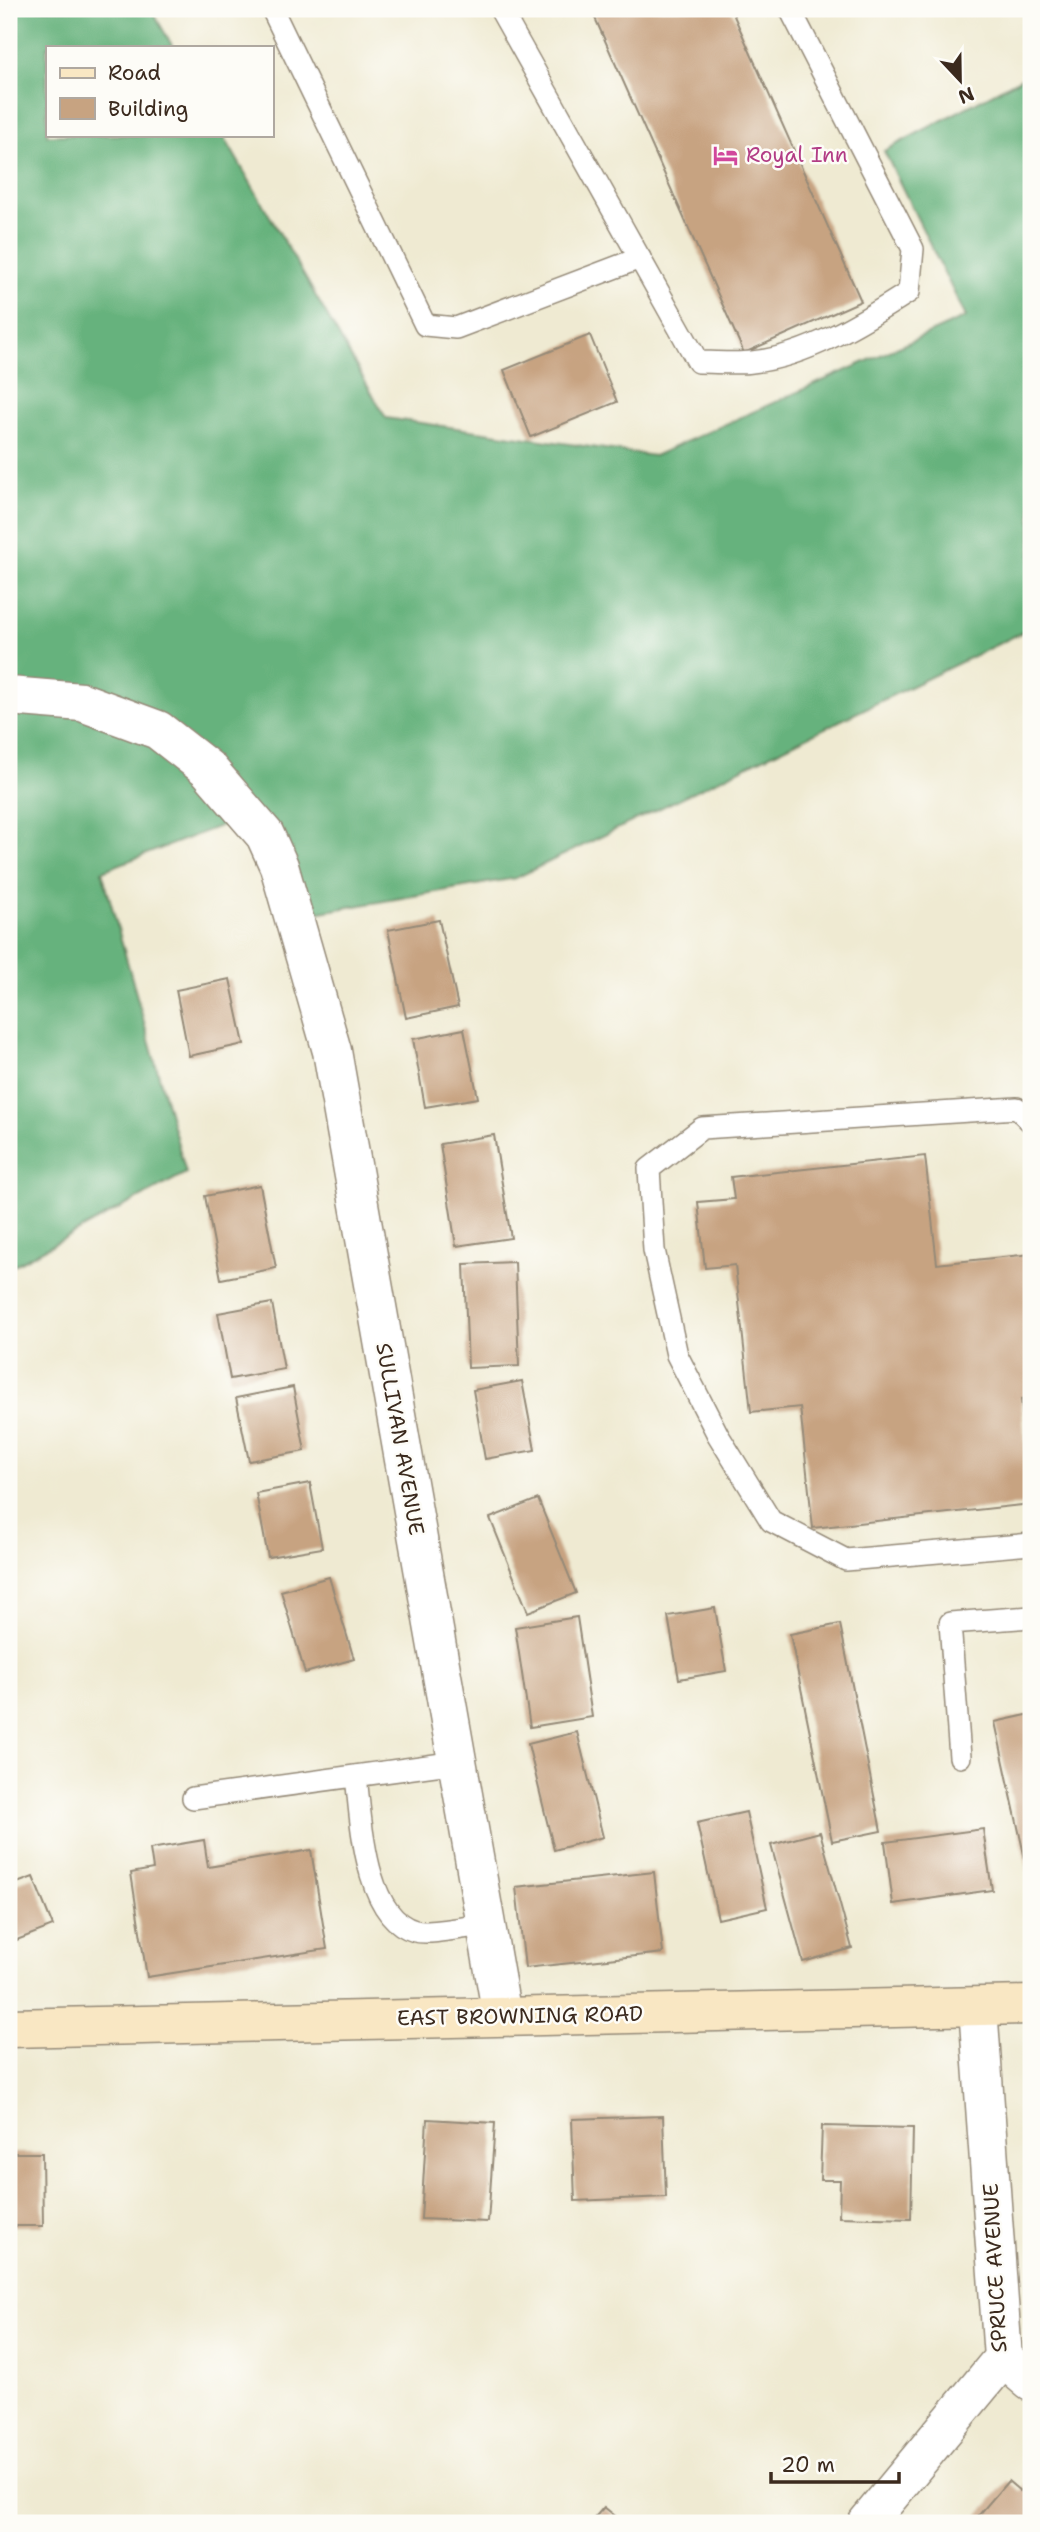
<svg xmlns="http://www.w3.org/2000/svg" width="1040" height="2532" font-family="'Shantell Sans',sans-serif">
<style>
.forest{fill:#66b27d;stroke:#506e4e;stroke-width:2}
.building{fill:#c7a381}
.lines{fill:none;stroke-linecap:round;stroke-linejoin:round}
.lane-casing{stroke:#958a78;stroke-width:24}
.street-casing{stroke:#958a78;stroke-width:41}
.secondary-casing{stroke:#958a78;stroke-width:41}
.lane{stroke:#fff;stroke-width:21}
.street{stroke:#fff;stroke-width:38}
.secondary{stroke:#f9e7c3;stroke-width:38}
.labels{text-anchor:middle;stroke-width:5;stroke-linejoin:round;paint-order:stroke}
.hotel-label{font-size:21px;fill:#b23c85;stroke:#fdfcf7;text-anchor:start}
.street-label{font-size:21px;fill:#3b2a1e;stroke:#fdfcf7}
</style>
<rect width="100%" height="100%" fill="#fdfcf7"/>
<filter id="ink" filterUnits="userSpaceOnUse"><feTurbulence type="fractalNoise" baseFrequency=".0143" numOctaves="2"/><feDisplacementMap in="SourceGraphic" scale="14" xChannelSelector="R" yChannelSelector="G"/><feConvolveMatrix kernelMatrix="1 2 1 2 8 2 1 2 1" color-interpolation-filters="sRGB"/></filter>
<filter id="wash" filterUnits="userSpaceOnUse"><feTurbulence type="fractalNoise" baseFrequency=".00686" numOctaves="4" result="noise"/><feDisplacementMap in="SourceGraphic" scale="28" xChannelSelector="R" yChannelSelector="G"/><feGaussianBlur stdDeviation="1.57" result="paint"/><feColorMatrix in="noise" values="0 0 0 0 0 0 0 0 0 0 0 0 0 0 0 0 0 1.4 0 .05"/><feComposite in="paint" operator="in"/></filter>
<g filter="url(#wash)">
<rect width="100%" height="100%" fill="#efead2"/>
<path class="forest" d="M9 9H151L173 47H47V135H223L386 418 654 456 966 317 884 151 1031 73V628L516 878 292 917 256 812 102 871 186 1173 9 1268Z"/>
<g id="blocks">
<g class="building">
<path d="M591 9H731L861 301 744 353Z"/>
<path d="M590 335 617 402 531 437 504 370Z"/>
<path d="M439 920 458 1007 406 1018 388 930Z"/>
<path d="M230 979 244 1044 189 1056 176 990Z"/>
<path d="M464 1029 478 1098 425 1107 413 1039Z"/>
<path d="M494 1135 511 1238 456 1246 440 1144Z"/>
<path d="M925 1156 937 1264 1031 1254V1398L1021 1399 1031 1504 813 1528 800 1407 751 1412 735 1265 705 1268 698 1202 734 1199 731 1177Z"/>
<path d="M260 1185 276 1268 221 1279 205 1196Z"/>
<path d="M515 1262 519 1366 468 1368 464 1264Z"/>
<path d="M272 1303 284 1369 230 1379 218 1313Z"/>
<path d="M522 1381 535 1450 485 1459 473 1390Z"/>
<path d="M293 1387 305 1451 249 1461 236 1398Z"/>
<path d="M310 1483 322 1548 268 1557 256 1493Z"/>
<path d="M538 1499 576 1593 528 1612 490 1518Z"/>
<path d="M329 1577 354 1659 305 1673 281 1591Z"/>
<path d="M715 1608 726 1671 679 1679 668 1616Z"/>
<path d="M577 1617 592 1717 530 1727 515 1627Z"/>
<path d="M840 1624 881 1831 832 1841 790 1634Z"/>
<path d="M1031 1714V1882H1030L995 1722Z"/>
<path d="M577 1732 603 1837 554 1850 528 1744Z"/>
<path d="M746 1812 767 1908 718 1919 697 1823Z"/>
<path d="M983 1829 992 1890 893 1904 885 1842Z"/>
<path d="M820 1832 852 1948 803 1962 771 1845Z"/>
<path d="M204 1840 208 1867 311 1850 327 1949 147 1977 131 1873 153 1869 150 1849Z"/>
<path d="M654 1872 663 1953 525 1968 516 1887Z"/>
<path d="M33 1877 53 1926 9 1943V1886Z"/>
<path d="M663 2116 666 2197 575 2201 572 2119Z"/>
<path d="M427 2119 495 2123 488 2222 421 2219Z"/>
<path d="M822 2126 913 2128 911 2219 839 2217 840 2180H820Z"/>
<path d="M9 2153H42L43 2226H9Z"/>
<path d="M1031 2478V2523H972L1008 2481 1020 2491Z"/>
<path d="M604 2507 624 2523H590Z"/>
</g>
</g>
</g>
<g filter="url(#ink)">
<use href="#blocks" fill-opacity="0" stroke="#958a78" stroke-width="2"/>
<g class="lines">
<defs>
<g id="lane">
<path d="M272 9 425 325 456 328 640 258"/>
<path d="M500 9 698 362C716 362 735 364 752 362 806 357 864 321 909 292L913 249 790 9"/>
<path d="M1031 1122 1017 1108 702 1128 649 1169 654 1250 677 1355 718 1435 771 1521 846 1560 1031 1544"/>
<path d="M960 1757 950 1623 1031 1617"/>
<path d="M356 1776C361 1818 364 1917 415 1931 430 1935 469 1926 486 1925"/>
<path d="M193 1798 457 1762"/>
</g>
<g id="street">
<path d="M9 696 82 702 158 730 208 769 265 835 279 866 332 1051 502 2016"/>
<path d="M1003 2358 1031 2382"/>
<path d="M867 2523 1003 2358 978 2007"/>
</g>
<path id="secondary" d="M9 2028 1031 2005"/>
</defs>
<use href="#lane" class="lane-casing"/>
<use href="#street" class="street-casing"/>
<use href="#secondary" class="secondary-casing"/>
<use href="#lane" class="lane"/>
<use href="#street" class="street"/>
<use href="#secondary" class="secondary"/>
</g>
</g>
<defs>
<symbol id="hotel-bare" viewBox="-9 -9 18 18"><path d="M-6-4.5h1.5V1H6V5H4.5V3h-9V5H-6ZM-4 0a1.8 1.8 0 1 1 3.6 0ZM.5 0V-2.5h3Q6-2.5 6 0Z" fill="#d1479c" stroke="#fdfcf7" stroke-width="2.5" paint-order="stroke"/></symbol>
</defs>
<g fill-rule="evenodd">
<use href="#hotel-bare" x="708" y="138" width="35" height="35"/>
</g>
<g class="labels">
<g class="hotel-label">
<text x="746" y="162">Royal Inn</text>
</g>
<g class="street-label">
<text transform="translate(400 1439) rotate(80)" y="7">SULLIVAN AVENUE</text>
<text transform="translate(520 2016) rotate(-1)" y="7">EAST BROWNING ROAD</text>
<text transform="translate(995 2268) rotate(-93)" y="7">SPRUCE AVENUE</text>
</g>
</g>
<rect width="1040" height="2532" fill="none" stroke="#fdfcf7" stroke-width="35"/>
<rect x="46" y="46" width="228" height="91" fill="#fdfcf7" stroke="#afa8a0" stroke-width="2"/>
<rect x="60" y="68" width="35" height="10" fill="#f9e7c3" stroke="#afa8a0" stroke-width="2"/>
<text x="108" y="80" font-size="21" fill="#3b2a1e">Road</text>
<rect x="60" y="98" width="35" height="21" fill="#c7a381" stroke="#afa8a0" stroke-width="2"/>
<text x="108" y="116" font-size="21" fill="#3b2a1e">Building</text>
<g transform="translate(960 80) rotate(158)" stroke="#fdfcf7" stroke-width="5" paint-order="stroke">
<path d="M0-5L12 26L0 18L-12 26Z" fill="#3b2a1e"/>
<text y="-10" font-size="19" font-weight="bold" text-anchor="middle" fill="#3b2a1e">N</text>
</g>
<path d="M771 2472v10h128v-10" fill="none" stroke="#3b2a1e" stroke-width="3.5"/>
<text x="781" y="2472" font-size="21" fill="#3b2a1e" stroke="#fdfcf7" stroke-width="5" paint-order="stroke">20 m</text>
</svg>
